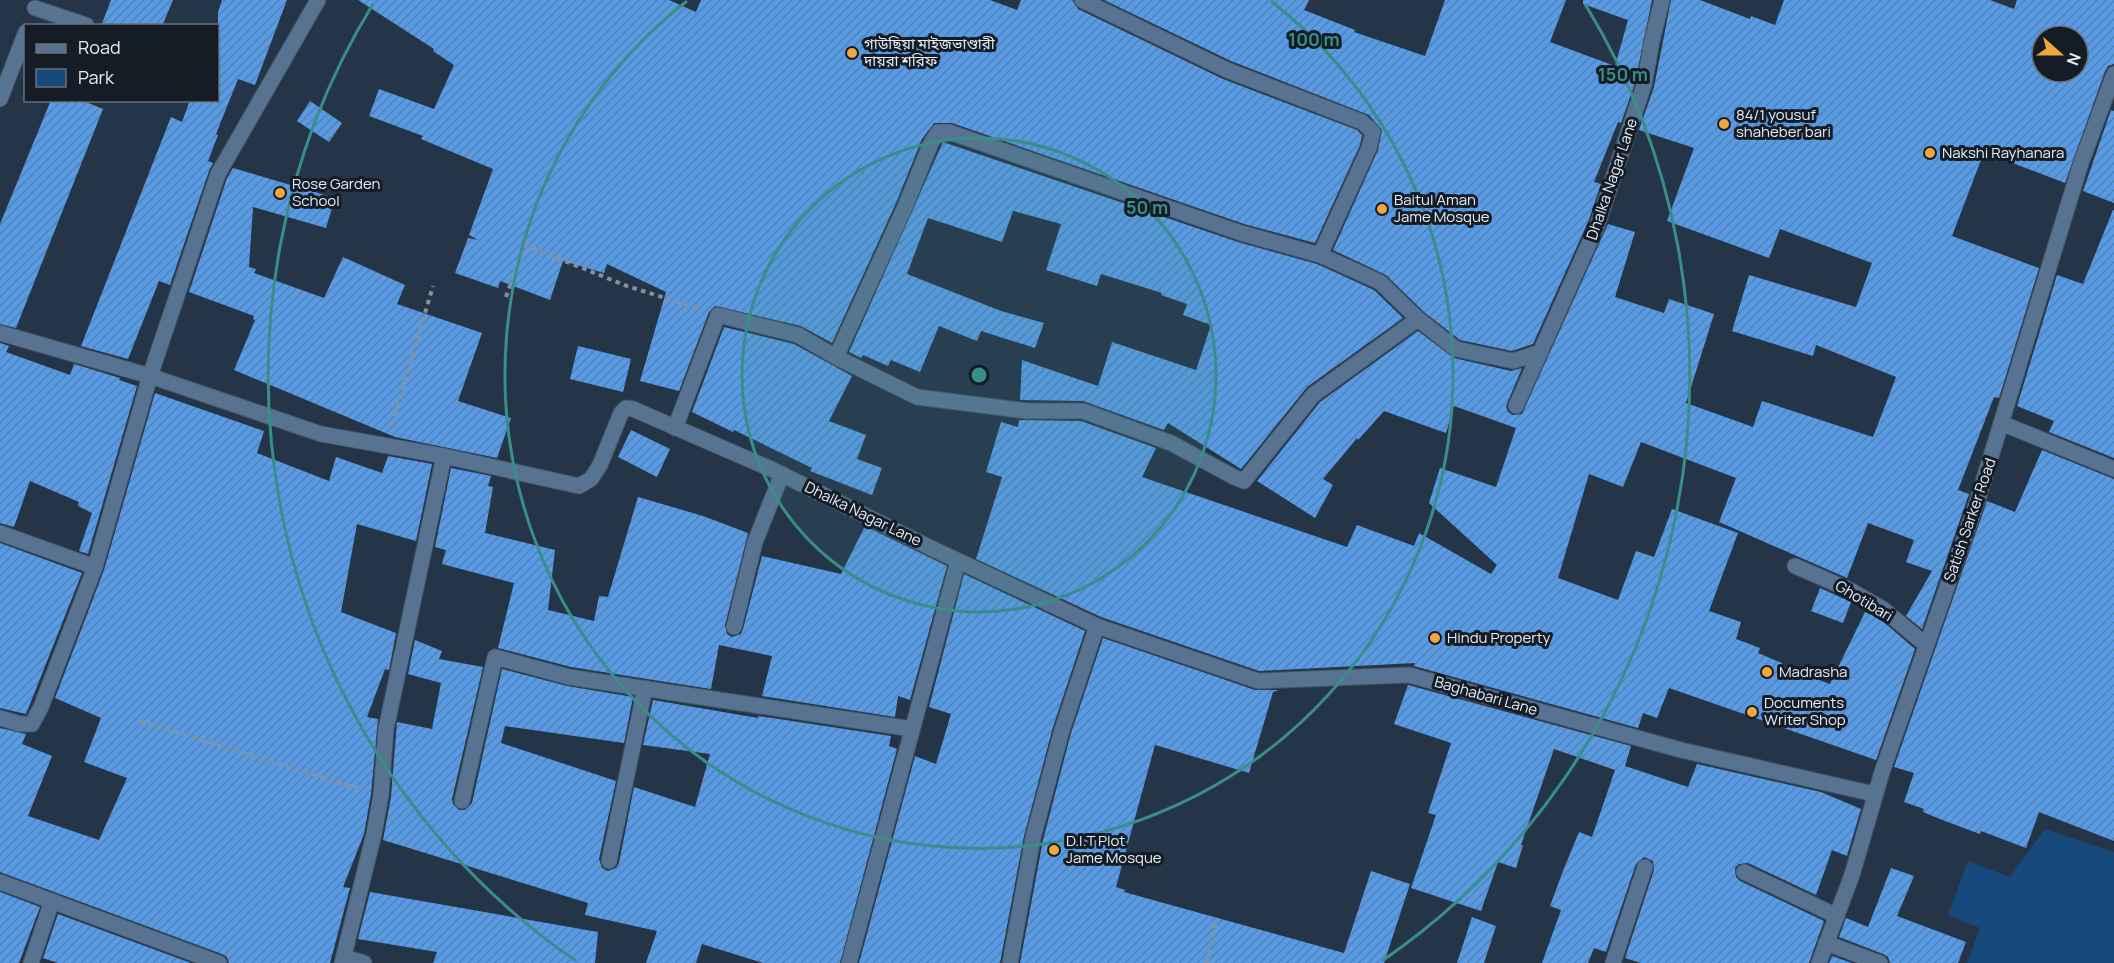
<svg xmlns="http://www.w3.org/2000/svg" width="2114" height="963" font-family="Manrope,'Noto Sans Bengali',sans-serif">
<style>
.green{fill:#18497c}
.building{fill:url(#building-hatch);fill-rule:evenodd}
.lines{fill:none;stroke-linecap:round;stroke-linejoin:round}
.minor-casing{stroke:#435364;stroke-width:17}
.path{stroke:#8491a0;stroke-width:4;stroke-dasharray:4.5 4.5;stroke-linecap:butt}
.minor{stroke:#587392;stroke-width:15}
.ring{fill:none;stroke:#398e8a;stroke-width:3}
.poi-dot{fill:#efa73e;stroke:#151c25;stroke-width:2}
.labels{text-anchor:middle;stroke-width:6;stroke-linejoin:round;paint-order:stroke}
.poi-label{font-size:15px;fill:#e3eef9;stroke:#151c25;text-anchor:start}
.street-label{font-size:15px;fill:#e3eef9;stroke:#151c25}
.centre{fill:#398e8a;stroke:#151c25;stroke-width:3}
.ring-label{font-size:18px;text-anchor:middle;font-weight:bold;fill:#398e8a;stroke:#151c25;stroke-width:6;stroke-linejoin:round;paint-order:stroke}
</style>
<defs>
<pattern id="building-hatch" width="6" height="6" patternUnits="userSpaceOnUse" patternTransform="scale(1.5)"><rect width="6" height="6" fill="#589be4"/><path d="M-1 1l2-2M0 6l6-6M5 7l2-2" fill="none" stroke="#5282b6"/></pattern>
</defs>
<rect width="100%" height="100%" fill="#253548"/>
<path class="green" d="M2045 829 2114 852V963H1967L1980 928 1948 915 1968 861 2010 877Z"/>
<g class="building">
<path d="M111 0H173L162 26H101Z"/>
<path d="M222 0H287L255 85 238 79 216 134 218 135 208 161 213 163 209 171 170 285 159 281 128 359 81 346 171 117 182 122 190 100H218V12Z"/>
<path d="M358 0H669L696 12 701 0H990L1017 10 1021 0H1072L1078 9 1223 79 1357 130 1362 135 1360 145 1315 243 1244 224 952 123H934L922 139 896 203 832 343 801 326 715 306 709 312 679 391 640 381 666 292 607 264 604 273 563 261 550 300 500 281 498 288 455 273 468 238 478 240 469 235 493 169 421 139 423 136 369 116 379 89 434 109 454 65 433 51 434 49Z"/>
<path d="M1104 0H1309L1304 10 1355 30 1354 32 1425 56 1445 0H1566L1550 42 1615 66 1628 20 1583 4V0H1652L1635 83 1621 123 1618 122 1594 182 1601 184 1588 222 1533 344 1512 351 1460 340 1424 312 1386 275 1333 250 1378 150 1382 130 1369 115 1231 61Z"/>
<path d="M1671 0H1700L1750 19 1751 16 1775 25 1784 0H1990L2014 9 2017 0H2114V64L2108 66 2105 71 2065 183 1984 152 1952 236 2039 268 1999 398 1994 397 1958 490 1969 494 1922 629 1906 616 1932 571 1906 562 1914 540 1868 523 1847 578 1719 522 1736 478 1641 442 1623 487 1589 474 1558 578 1618 600 1636 551 1654 557 1672 509 1738 533 1709 611 1741 622 1736 639 1760 648 1758 653 1782 663 1781 666 1830 684 1865 612 1880 619 1915 649 1876 760 1669 688 1657 718 1643 713 1638 728 1414 666 1415 663 1259 671 1101 617 976 559 1002 477 986 472 1001 422 1018 427 1019 420 1081 421 1156 448 1142 477 1347 547 1357 525 1414 546 1419 533 1491 574 1497 565 1429 503 1440 468 1496 487 1516 428 1454 406 1446 433 1384 411 1358 440 1357 438 1323 479 1333 485 1315 518 1257 481 1320 402 1418 331 1454 358 1511 371 1522 368 1506 406 1508 412 1513 415 1522 414 1608 224 1635 232 1615 297 1664 313 1669 299 1714 314 1686 403 1753 427 1762 401 1873 437 1896 377 1816 345 1813 356 1732 331 1749 275 1856 307 1872 263 1780 229 1769 258 1667 221 1694 148 1639 130 1654 87ZM2042 36H2078V72H2042Z"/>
<path d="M51 100H81L103 109 16 328 0 324V224Z"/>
<path d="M310 101 342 123 329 142 297 121Z"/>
<path d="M2111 110 2114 111V203L2083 191Z"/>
<path d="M943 142 1238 242 1317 264 1374 290 1403 318 1307 387 1241 469 1168 423 1164 430 1083 401 1020 400 1022 360 1098 386 1112 342 1196 370 1211 325 1183 315 1187 304 1161 295 1162 293 1101 274 1097 286 1046 270 1061 224 1013 211 1002 242 928 218 907 274 1001 311 1044 323 1035 348 981 331 977 341 939 326 920 372 891 360 888 366 863 355 861 358 849 352Z"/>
<path d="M233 168 335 198 326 228 253 207 249 267 256 269 254 273 324 298 343 257 405 285 397 304 482 333 458 401 511 418 497 458 395 437 234 370 255 320 253 319 254 316 189 292 227 178Z"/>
<path d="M2113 210H2114V458L2049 432 2054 421 2017 406 2057 275 2083 284Z"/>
<path d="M724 327 794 344 852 376 829 421 866 435 857 459 882 468 872 495 810 471 812 468 734 430 733 432 692 412Z"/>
<path d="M0 343 9 346 6 352 70 375 74 364 120 378 119 380 137 386 88 554 79 551 92 513 78 506 79 502 30 481 14 527 0 523Z"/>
<path d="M578 346 631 359 623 392 570 379Z"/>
<path d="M155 393 264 431 257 453 329 481 336 457 382 473 388 456 432 464 416 541 357 524 341 612 396 633 389 670 385 669 367 717 378 719 371 794 364 834 343 887 350 888 330 963H229L227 957 222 954 0 872V728L26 734 22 744 52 756 28 816 99 840 127 778 84 762 101 718 55 698 104 570Z"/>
<path d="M631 430 670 449 657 477 618 457Z"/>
<path d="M2042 450 2114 479V841L2039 812 2026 848 1981 831 1980 834 1945 821 1923 812 1924 809 1904 802 1914 773 1894 767 1987 501 2015 512Z"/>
<path d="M451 468 491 476 488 486 493 487 485 533 555 550 548 610 594 621 599 596 608 597 638 497 703 516 748 533 725 625 727 634 732 637 741 634 743 629 762 556 841 574 865 526 947 566 910 700 898 696 895 717 762 696 772 656 719 645 711 689 571 667 498 648 514 583 442 564 446 550 435 547Z"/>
<path d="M0 543 82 573 26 714 0 708Z"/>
<path d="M964 574 1085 631 1053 727 1024 836 1000 963H859L915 756 936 764 951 714 929 707Z"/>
<path d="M1820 588 1851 602 1843 623 1811 611Z"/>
<path d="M1103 638 1255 690H1279L1273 692 1249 773 1155 745 1116 887 1125 890 1124 892 1232 922 1344 953 1371 871 1410 884 1384 963H1020L1043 840 1071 733Z"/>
<path d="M415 640 442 651 439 659 483 667 452 799 453 804 459 810H465L472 803 502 669 567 686 633 697 624 743 505 726 501 743 616 781 599 859 602 868 608 871 616 868 619 863 634 787 695 807 710 754 643 745 653 700 758 718V716L891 736 889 746 897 749 840 963H763L702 944 696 963H646L657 931 585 915 588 903 383 840 391 797 397 722 432 729 441 683 408 674Z"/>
<path d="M1408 685 1631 746 1625 766 1688 787 1697 764 1821 792 1861 809 1847 856 1832 850 1816 895 1748 863 1739 864 1735 868 1736 877 1740 881 1824 921 1809 963H1641L1625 958 1654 870 1653 861 1644 857 1636 864 1606 952 1594 948 1588 963H1542L1561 910 1550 906 1563 871 1579 832 1592 837 1615 770 1554 749 1521 845H1523L1516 868 1498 862 1481 911 1411 888 1436 815 1428 813 1451 743 1394 724Z"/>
<path d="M1891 868 1914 876 1897 916 1966 942 1958 963H1890L1888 957 1883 954 1839 937 1846 918 1868 927Z"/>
<path d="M0 892 40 907 19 963H0Z"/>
<path d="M370 892 598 932 595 963H433L437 952 358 939Z"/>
<path d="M58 914 191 963H58L43 958Z"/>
<path d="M1472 917 1496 926 1484 963H1457Z"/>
<path d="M1832 956 1852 963H1829Z"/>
</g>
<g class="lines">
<defs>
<g id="minor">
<path d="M1082 0 1227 70 1362 122 1373 132 1369 148 1320 255"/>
<path d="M35 8 86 25"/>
<path d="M0 99 26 32"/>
<path d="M0 333 150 376 321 434 444 456 579 486 591 479 600 465 621 413 626 408 633 409 771 469 931 548 1097 626 1258 681 1409 675 1681 750 1874 794"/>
<path d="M836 357 905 207 931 143 938 132H949L1241 233 1320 255 1380 282 1418 319 1456 349 1513 361 1541 352"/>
<path d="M1516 406 1597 226 1644 85 1652 41 1662 0"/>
<path d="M2001 423 2114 469"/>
<path d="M675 428 718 315 798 335 836 357 917 397 1027 411H1083L1171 443 1234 477 1244 481 1313 395 1418 319"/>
<path d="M0 533 95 567"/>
<path d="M1795 566 1850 590 1883 609 1926 645"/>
<path d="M734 627 755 542 782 474"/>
<path d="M0 718 20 724H32L41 707 95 567 150 376 218 174 318 0"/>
<path d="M462 801 495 657 569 677 912 729"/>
<path d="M609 861 645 688"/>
<path d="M1744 872 1837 916"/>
<path d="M0 882 219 963"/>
<path d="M1826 943 1880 963"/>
<path d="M344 957 364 963"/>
<path d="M31 963 52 901"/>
<path d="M342 963 374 834 381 795 386 729 444 456"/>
<path d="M849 963 958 561"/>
<path d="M1010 963 1033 838 1062 730 1097 626"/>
<path d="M1613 963 1645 867"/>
<path d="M1819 963 1852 875 1882 772 1976 505 2081 163 2114 74"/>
</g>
</defs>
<use href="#minor" class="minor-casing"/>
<g class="path">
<path d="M506 297 525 245 627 286 697 308"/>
<path d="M392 425 433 286"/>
<path d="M140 721 360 789"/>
<path d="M1207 963 1217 918"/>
</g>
<use href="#minor" class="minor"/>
</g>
<circle cx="979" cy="375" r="237" fill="#398e8a" fill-opacity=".12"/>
<g class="ring">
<circle cx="979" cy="375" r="237"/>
<path d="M1271 1A474 474 0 1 1 687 1"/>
<path d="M576 961A711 711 0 0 1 373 4M1585 4A711 711 0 0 1 1382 961"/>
</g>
<g class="poi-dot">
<circle cx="852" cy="53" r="6"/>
<circle cx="1724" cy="124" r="6"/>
<circle cx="1930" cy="153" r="6"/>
<circle cx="280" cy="193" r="6"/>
<circle cx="1382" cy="209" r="6"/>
<circle cx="1435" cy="638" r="6"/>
<circle cx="1767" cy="672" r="6"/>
<circle cx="1752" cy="712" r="6"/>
<circle cx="1054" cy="850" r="6"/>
</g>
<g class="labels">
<g class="poi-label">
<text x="864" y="49">গাউছিয়া মাইজভাণ্ডারী<tspan x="864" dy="17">দায়রা শরিফ</tspan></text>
<text x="1736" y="120">84/1 yousuf<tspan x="1736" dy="17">shaheber bari</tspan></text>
<text x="1942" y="158">Nakshi Rayhanara</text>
<text x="292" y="189">Rose Garden<tspan x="292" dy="17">School</tspan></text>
<text x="1394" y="205">Baitul Aman<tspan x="1394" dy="17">Jame Mosque</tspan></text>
<text x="1447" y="643">Hindu Property</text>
<text x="1779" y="677">Madrasha</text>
<text x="1764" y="708">Documents<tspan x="1764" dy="17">Writer Shop</tspan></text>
<text x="1066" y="846">D.I.T Plot<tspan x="1066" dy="17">Jame Mosque</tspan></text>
</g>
<g class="street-label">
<text transform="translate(1612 179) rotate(-71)" y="5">Dhalka Nagar Lane</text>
<text transform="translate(863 514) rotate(26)" y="5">Dhalka Nagar Lane</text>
<text transform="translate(1970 520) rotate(-71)" y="5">Satish Sarker Road</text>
<text transform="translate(1864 601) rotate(31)" y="5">Ghotibari</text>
<text transform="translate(1486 696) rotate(16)" y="5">Baghabari Lane</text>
</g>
</g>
<circle cx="979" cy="375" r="9" class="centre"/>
<g class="ring-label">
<text x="1314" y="46">100 m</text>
<text x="1623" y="81">150 m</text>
<text x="1147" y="214">50 m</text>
</g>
<rect x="24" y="24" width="195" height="78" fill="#151c25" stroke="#67707a" stroke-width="1.5"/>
<rect x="36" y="44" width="30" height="9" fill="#587392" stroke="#67707a" stroke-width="1.5"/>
<text x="78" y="54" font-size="18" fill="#e3eef9">Road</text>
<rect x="36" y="69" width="30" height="18" fill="#18497c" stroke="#67707a" stroke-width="1.5"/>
<text x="78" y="84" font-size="18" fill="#e3eef9">Park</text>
<g transform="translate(2060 54) rotate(111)"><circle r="28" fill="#151c25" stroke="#67707a" stroke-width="1.5"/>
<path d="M0-4.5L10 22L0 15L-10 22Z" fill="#efa73e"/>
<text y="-9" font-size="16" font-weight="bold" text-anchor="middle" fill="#e3eef9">N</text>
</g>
</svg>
